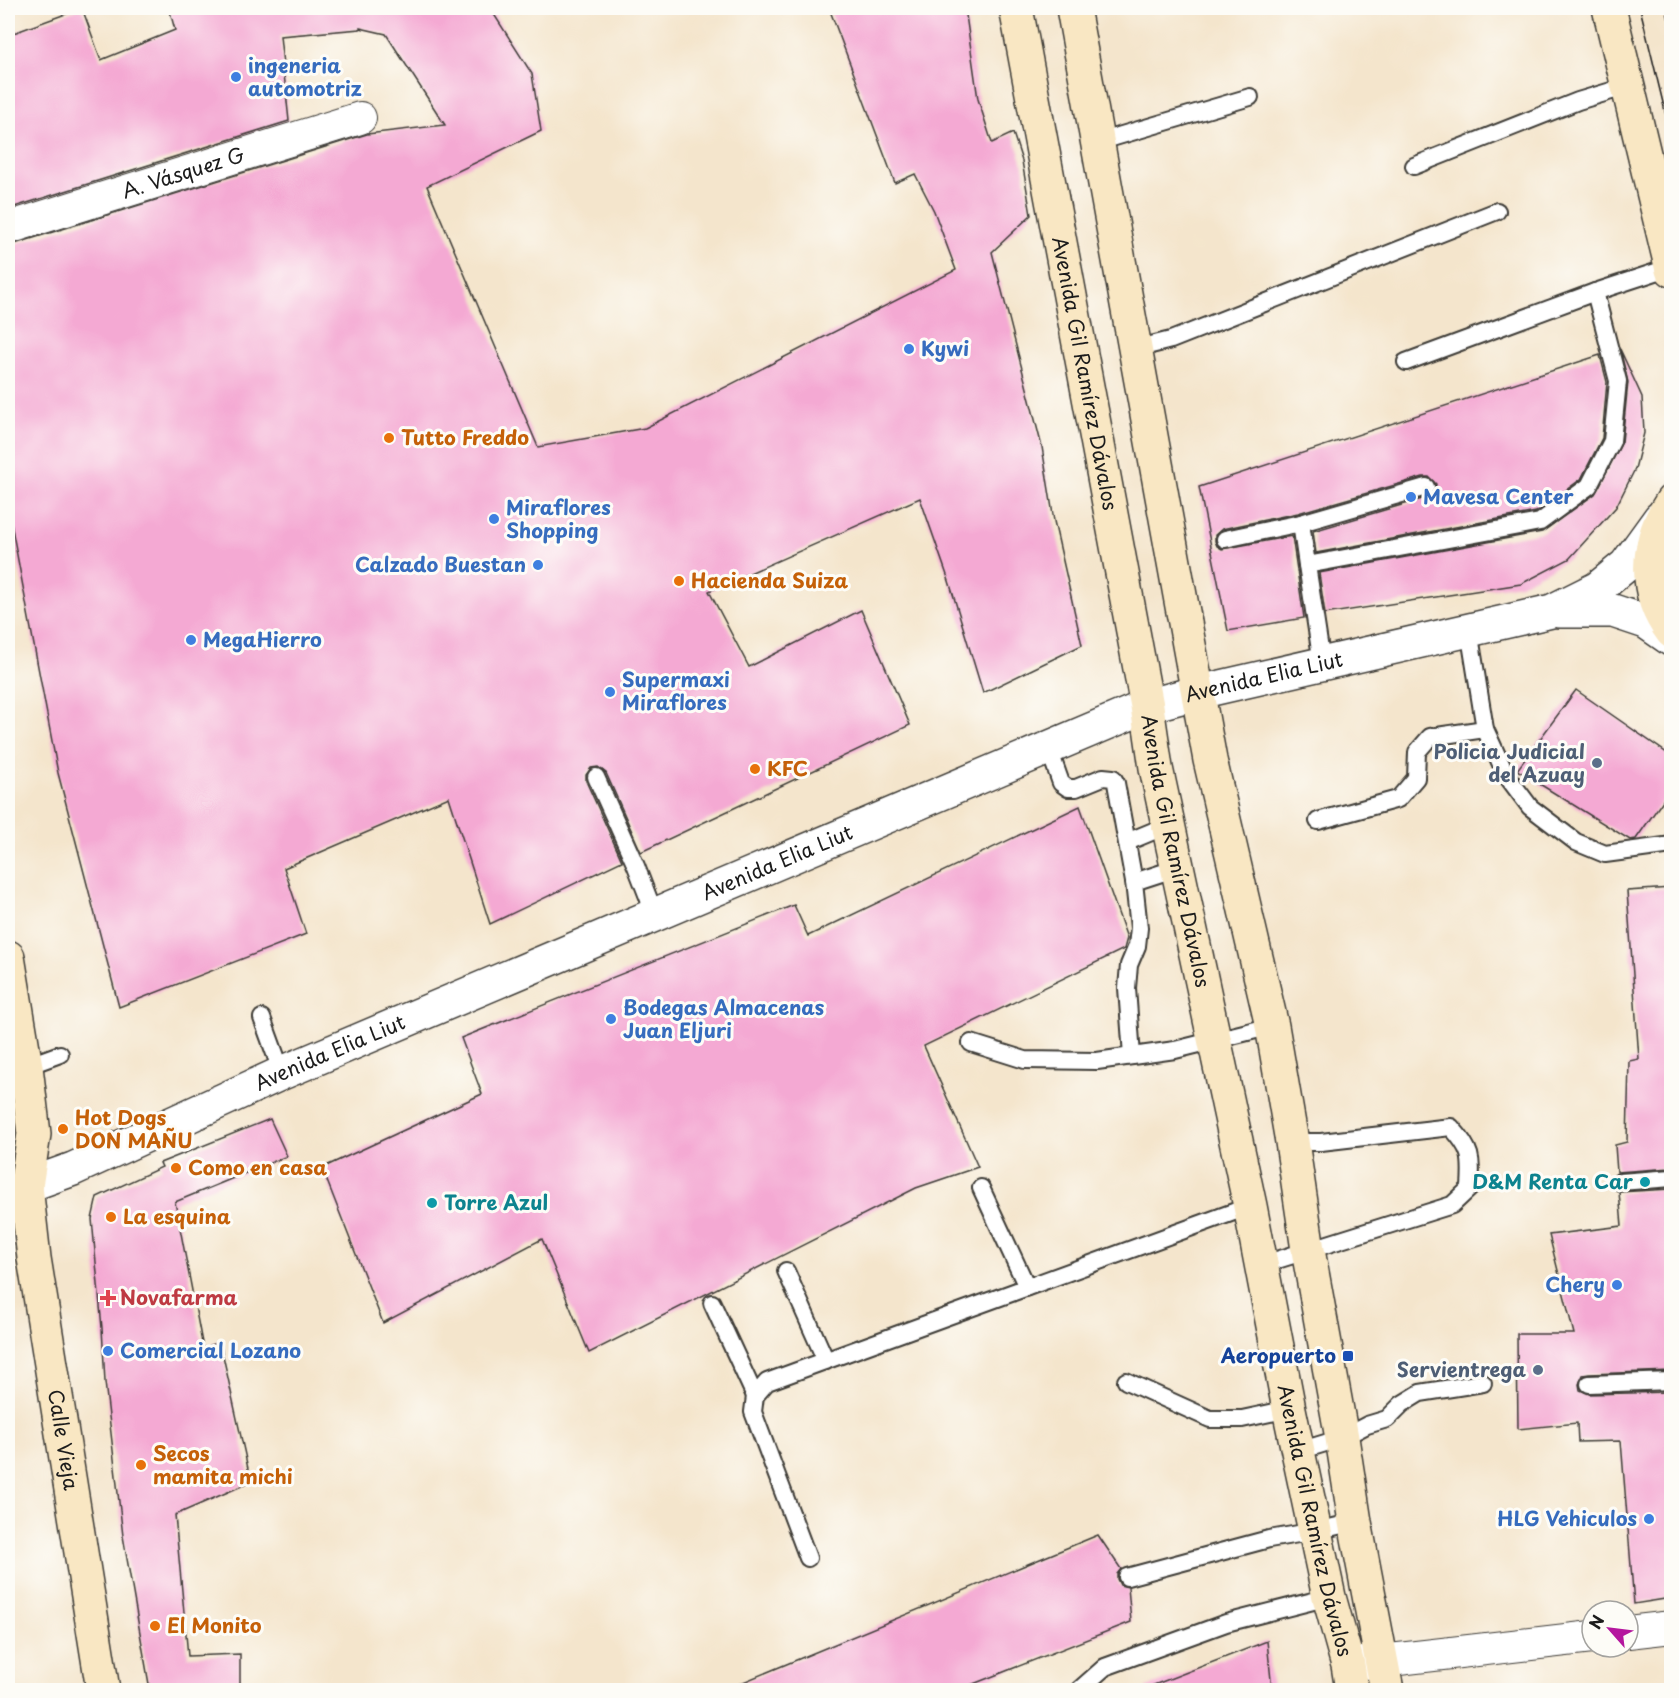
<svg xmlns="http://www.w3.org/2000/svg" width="1679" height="1698" font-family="'Playpen Sans',sans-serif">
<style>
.building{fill:#f4a9d3}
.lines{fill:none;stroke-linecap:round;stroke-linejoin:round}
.service-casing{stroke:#3c3a36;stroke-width:20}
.minor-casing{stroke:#3c3a36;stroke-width:34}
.tertiary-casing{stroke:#3c3a36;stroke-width:36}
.secondary-casing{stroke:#3c3a36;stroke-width:36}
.service{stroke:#fff;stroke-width:16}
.minor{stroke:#fff;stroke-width:32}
.tertiary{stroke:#fff;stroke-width:33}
.secondary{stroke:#f9e7c3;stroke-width:33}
.tram{stroke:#1c1c1c;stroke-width:1.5}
.shop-dot{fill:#3f7fe0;stroke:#fdfcf7;stroke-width:2}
.food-dot{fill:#e8710a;stroke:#fdfcf7;stroke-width:2}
.service-dot{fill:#5c6f8a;stroke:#fdfcf7;stroke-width:2}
.culture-dot{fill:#0f9aa8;stroke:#fdfcf7;stroke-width:2}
.health-dot{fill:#e0444e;stroke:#fdfcf7;stroke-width:2}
.transit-dot{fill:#1a4fb4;stroke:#fdfcf7;stroke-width:2}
.labels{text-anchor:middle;stroke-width:6;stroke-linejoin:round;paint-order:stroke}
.shop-label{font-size:20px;font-weight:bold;fill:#366cbe;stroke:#fdfcf7;text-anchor:start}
.street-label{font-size:20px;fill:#1c1c1c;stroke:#fdfcf7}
.food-label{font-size:20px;font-weight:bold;fill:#c56008;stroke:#fdfcf7;text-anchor:start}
.service-label{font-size:20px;font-weight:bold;fill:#4e5e75;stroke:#fdfcf7;text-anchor:end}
.culture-label{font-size:20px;font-weight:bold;fill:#0d838f;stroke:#fdfcf7;text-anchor:end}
.health-label{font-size:20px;font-weight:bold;fill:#be3a42;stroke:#fdfcf7;text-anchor:start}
.transit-label{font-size:20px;font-weight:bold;fill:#164399;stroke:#fdfcf7;text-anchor:end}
</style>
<rect width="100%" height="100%" fill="#fdfcf7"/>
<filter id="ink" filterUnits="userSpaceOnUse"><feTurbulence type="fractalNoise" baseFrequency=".0167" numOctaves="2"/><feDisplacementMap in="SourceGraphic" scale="12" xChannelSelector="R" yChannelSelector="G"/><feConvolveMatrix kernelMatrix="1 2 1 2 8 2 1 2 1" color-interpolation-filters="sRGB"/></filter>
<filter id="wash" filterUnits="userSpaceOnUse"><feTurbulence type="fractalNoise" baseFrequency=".008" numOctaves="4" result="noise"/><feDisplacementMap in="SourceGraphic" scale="24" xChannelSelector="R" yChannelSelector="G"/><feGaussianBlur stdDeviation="1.35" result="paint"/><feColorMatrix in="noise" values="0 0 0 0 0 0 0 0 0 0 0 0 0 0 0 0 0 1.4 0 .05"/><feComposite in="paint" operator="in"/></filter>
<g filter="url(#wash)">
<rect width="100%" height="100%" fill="#f4e5cc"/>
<g id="blocks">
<g class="building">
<path d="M82 8 101 60 175 30 169 8H490L532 74 541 131 427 186 538 447 645 428 956 270 934 211 915 174 895 183 829 8H965L978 99 992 143 1013 133 1022 161 1031 215 992 252 1042 447 1054 521 1082 645 983 693 949 581 920 498 709 591 749 667 861 610 910 725 641 852 606 773 598 767 591 768 586 775V781L622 861 490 924 449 797 284 868 306 934 119 1007 58 773 8 507V246L367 134 445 125 386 34 360 28V29L280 36 289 121 8 209V35Z"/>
<path d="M1620 349 1642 397 1644 433 1635 469 1616 507 1569 559 1521 584 1325 614 1319 573 1542 532 1595 494 1622 442 1628 382Z"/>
<path d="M1600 355 1607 382 1602 438 1581 479 1536 512 1316 553 1313 531 1429 497 1436 490V484L1429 477H1423L1298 513 1222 529 1215 535V541L1217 546 1222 549 1292 536 1304 618 1228 631 1199 487Z"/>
<path d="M1576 690 1671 756V789L1636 839 1630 840 1517 770Z"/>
<path d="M1080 806 1127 938 1124 949 924 1046 978 1167 916 1188 589 1353 542 1239 383 1323 322 1168 482 1094 461 1038 794 905 808 936Z"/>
<path d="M1671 888V1168L1617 1172 1615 1145 1627 1142 1629 1061 1639 1059 1627 891Z"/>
<path d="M270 1119 287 1156 175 1202 203 1348 220 1342 251 1482 175 1515 188 1656 240 1654V1690H150L123 1536 105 1382 102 1328 92 1219 97 1197 162 1167 160 1163Z"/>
<path d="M1671 1189V1371L1589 1374 1583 1375 1579 1384 1580 1390 1589 1394 1671 1392V1598L1634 1604 1621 1441 1578 1442 1577 1423 1518 1429 1517 1334H1574L1549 1235 1622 1226 1619 1192Z"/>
<path d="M1098 1535 1121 1569 1117 1574V1579L1120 1585 1128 1587 1131 1622 958 1690H724Z"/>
<path d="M1267 1641 1272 1690H1146V1688Z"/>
</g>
</g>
</g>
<g filter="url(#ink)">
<use href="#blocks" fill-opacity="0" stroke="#3c3a36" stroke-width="1.5"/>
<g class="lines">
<defs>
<g id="service">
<path d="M1098 142 1250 97"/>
<path d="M1414 166 1578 101 1628 86"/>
<path d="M1135 349 1171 340 1497 211"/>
<path d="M1406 362 1595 292 1671 267"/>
<path d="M1301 523 1426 487"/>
<path d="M1225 539 1301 523 1307 565"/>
<path d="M1469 630 1485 729 1506 775 1530 807 1576 842 1605 854 1672 845"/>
<path d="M1322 663 1307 565 1540 522 1589 486 1612 441 1618 381 1595 292"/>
<path d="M1049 749 1061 783 1068 788H1076L1103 777 1113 778 1116 783 1134 882"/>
<path d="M596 777 636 866 655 915"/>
<path d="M1318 821 1398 799 1416 778 1417 752 1430 737 1485 729"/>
<path d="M1127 842 1168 825"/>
<path d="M262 1018 282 1073"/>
<path d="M971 1043 1025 1060 1097 1061 1175 1050 1272 1026"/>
<path d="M1132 1056 1127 988 1129 965 1137 946 1139 928 1134 882 1177 868"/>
<path d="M8 1073 60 1054"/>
<path d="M1620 1182 1672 1178"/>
<path d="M981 1188 1027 1287"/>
<path d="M1261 1265 1452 1205 1470 1188C1472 1157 1472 1150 1451 1127L1321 1142H1292"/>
<path d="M786 1271 826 1361"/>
<path d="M712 1303 755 1396"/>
<path d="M1126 1381 1210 1419H1242L1289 1409"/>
<path d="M1589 1384 1672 1381"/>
<path d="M1299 1451 1342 1438 1367 1425 1387 1419 1402 1404 1420 1393 1483 1383"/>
<path d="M808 1558 753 1412 755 1396 767 1382 1250 1206"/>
<path d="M1127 1577 1269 1539 1316 1531 1355 1522"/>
<path d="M1079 1690 1105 1667 1226 1623 1329 1597"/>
</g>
<g id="minor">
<path id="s1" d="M8 228 360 118"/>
<path d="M1628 1632 1672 1627"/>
<path d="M1355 1664 1592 1637"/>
</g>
<g id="tertiary">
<path d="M1560 611H1613L1646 622 1672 640"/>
<path id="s2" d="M26 1186 73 1169 282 1073 1147 706 1199 692 1552 611 1598 588 1626 565 1660 518"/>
</g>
<g id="secondary">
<path id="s3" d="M1016 8 1147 706 1156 768 1250 1206 1289 1409 1329 1597 1348 1665 1352 1690"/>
<path d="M1073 8 1210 760 1272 1026 1292 1142 1308 1250 1342 1438 1355 1522 1387 1690"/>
<path d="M1609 8 1672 270"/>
<path d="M1672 501C1645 541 1642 593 1672 632"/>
<path id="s4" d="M8 957 26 1067 34 1134 26 1186 34 1258 103 1690"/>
</g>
</defs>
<use href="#service" class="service-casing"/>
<use href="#minor" class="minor-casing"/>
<use href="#tertiary" class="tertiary-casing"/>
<use href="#secondary" class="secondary-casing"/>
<use href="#service" class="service"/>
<use href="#minor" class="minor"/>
<use href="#tertiary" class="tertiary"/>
<use href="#secondary" class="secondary"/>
<g class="tram">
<path d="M1640 8 1672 140"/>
<path d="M1666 8 1672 32"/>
</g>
</g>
</g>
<g class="shop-dot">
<circle cx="236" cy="77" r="6"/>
<circle cx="909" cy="349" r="6"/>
<circle cx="1411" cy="497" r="6"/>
<circle cx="494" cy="519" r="6"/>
<circle cx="538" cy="565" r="6"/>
<circle cx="191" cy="640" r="6"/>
<circle cx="610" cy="692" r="6"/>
<circle cx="611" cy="1019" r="6"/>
<circle cx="1617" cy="1285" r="6"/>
<circle cx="108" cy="1351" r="6"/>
<circle cx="1649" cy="1519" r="6"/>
</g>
<g class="food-dot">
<circle cx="389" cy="438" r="6"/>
<circle cx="679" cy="581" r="6"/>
<circle cx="755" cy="769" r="6"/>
<circle cx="63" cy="1129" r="6"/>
<circle cx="176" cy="1168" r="6"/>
<circle cx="111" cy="1217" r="6"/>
<circle cx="141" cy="1465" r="6"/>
<circle cx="155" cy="1626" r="6"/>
</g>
<g class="service-dot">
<circle cx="1597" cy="763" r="6"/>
<circle cx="1538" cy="1370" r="6"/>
</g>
<g class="culture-dot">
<circle cx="1645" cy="1182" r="6"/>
<circle cx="432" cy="1203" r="6"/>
</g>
<path class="health-dot" d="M105 1289h6v6h6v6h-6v6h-6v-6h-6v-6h6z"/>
<rect class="transit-dot" x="1342" y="1350" width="12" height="12" rx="3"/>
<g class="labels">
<g class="shop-label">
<text x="248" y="73">ingeneria<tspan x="248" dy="23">automotriz</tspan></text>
<text x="921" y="356">Kywi</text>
<text x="1423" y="504">Mavesa Center</text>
<text x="506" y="515">Miraflores<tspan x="506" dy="23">Shopping</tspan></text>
<text x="526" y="572" text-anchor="end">Calzado Buestan</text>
<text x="203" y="647">MegaHierro</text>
<text x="622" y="687">Supermaxi<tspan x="622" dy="23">Miraflores</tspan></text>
<text x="623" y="1015">Bodegas Almacenas<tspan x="623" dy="23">Juan Eljuri</tspan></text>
<text x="1605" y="1292" text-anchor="end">Chery</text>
<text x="120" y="1358">Comercial Lozano</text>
<text x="1637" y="1526" text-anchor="end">HLG Vehiculos</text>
</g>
<g class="street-label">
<text dy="7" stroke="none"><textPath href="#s1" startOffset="184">A. Vásquez G</textPath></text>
<text dy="7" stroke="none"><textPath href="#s3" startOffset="372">Avenida Gil Ramírez Dávalos</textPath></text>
<text dy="7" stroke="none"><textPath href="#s2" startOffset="1340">Avenida Elia Liut</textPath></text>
<text dy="7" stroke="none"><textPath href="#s3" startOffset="858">Avenida Gil Ramírez Dávalos</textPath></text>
<text dy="7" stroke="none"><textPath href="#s2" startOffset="818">Avenida Elia Liut</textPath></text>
<text dy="7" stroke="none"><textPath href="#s2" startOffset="332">Avenida Elia Liut</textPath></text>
<text dy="7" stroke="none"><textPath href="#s4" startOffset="488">Calle Vieja</textPath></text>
<text dy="7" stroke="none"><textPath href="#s3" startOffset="1542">Avenida Gil Ramírez Dávalos</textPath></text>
</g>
<g class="food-label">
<text x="401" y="445">Tutto Freddo</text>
<text x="691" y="588">Hacienda Suiza</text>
<text x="767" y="776">KFC</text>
<text x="75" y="1125">Hot Dogs<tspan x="75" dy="23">DON MAÑU</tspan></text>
<text x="188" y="1175">Como en casa</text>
<text x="123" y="1224">La esquina</text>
<text x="153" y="1461">Secos<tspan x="153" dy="23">mamita michi</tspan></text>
<text x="167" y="1633">El Monito</text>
</g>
<g class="service-label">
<text x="1585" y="759">Policia Judicial<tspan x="1585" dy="23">del Azuay</tspan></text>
<text x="1526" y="1377">Servientrega</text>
</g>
<g class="culture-label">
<text x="1633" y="1189">D&amp;M Renta Car</text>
<text x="444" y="1210" text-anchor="start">Torre Azul</text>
</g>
<g class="health-label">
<text x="120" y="1305">Novafarma</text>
</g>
<g class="transit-label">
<text x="1336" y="1363">Aeropuerto</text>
</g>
</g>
<rect width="1679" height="1698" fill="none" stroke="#fdfcf7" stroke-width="30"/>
<g transform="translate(1610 1629) rotate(298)"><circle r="28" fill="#fdfcf7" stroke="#a3a29f" stroke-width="1.5"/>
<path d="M0-4.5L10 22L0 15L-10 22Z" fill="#b5179e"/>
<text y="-9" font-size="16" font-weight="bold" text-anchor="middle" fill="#1c1c1c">N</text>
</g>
</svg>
